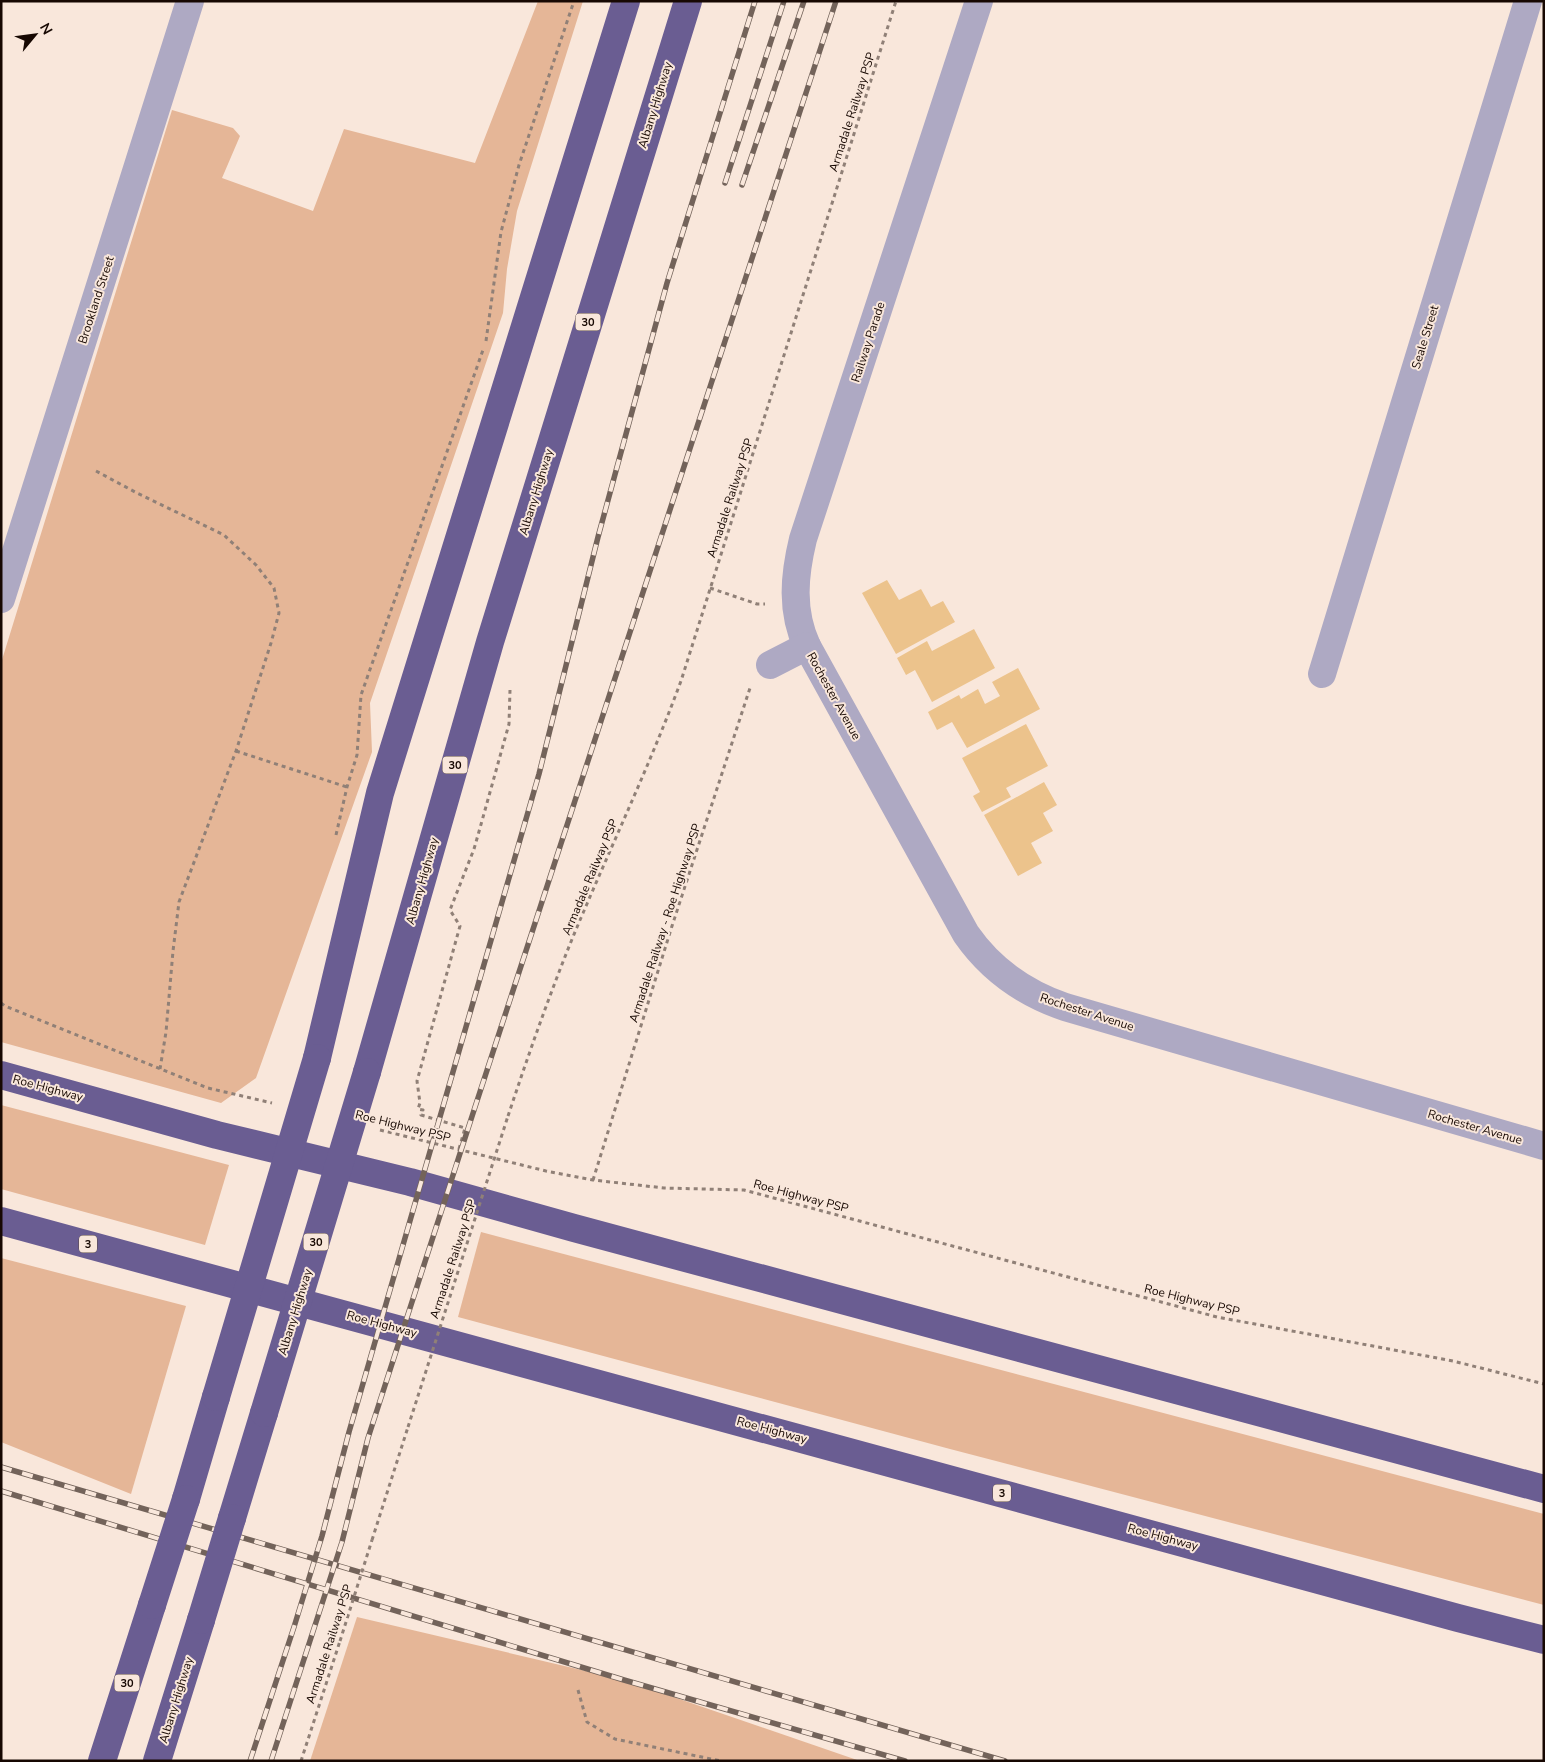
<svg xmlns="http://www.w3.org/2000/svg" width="1545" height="1762" font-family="'Nunito Sans',sans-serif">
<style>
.green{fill:#e5b697}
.building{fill:#ecc38c}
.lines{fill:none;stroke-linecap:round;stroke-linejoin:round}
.path{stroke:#908077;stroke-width:3;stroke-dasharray:4 4;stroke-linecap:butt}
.minor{stroke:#aea9c3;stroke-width:28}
.highway{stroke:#6a5d92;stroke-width:28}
.rail-casing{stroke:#73635a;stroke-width:5.5}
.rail{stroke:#f9e7db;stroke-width:4;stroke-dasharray:11;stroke-linecap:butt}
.path-bridge{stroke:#908077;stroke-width:3;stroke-dasharray:4 4;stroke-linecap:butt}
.highway-bridge{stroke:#6a5d92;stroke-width:28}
.labels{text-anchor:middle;stroke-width:4;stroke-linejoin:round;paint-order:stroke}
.shield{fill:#f9e7db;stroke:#5b4b43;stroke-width:1}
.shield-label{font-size:11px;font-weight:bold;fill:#170802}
.street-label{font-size:12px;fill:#170802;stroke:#f9e7db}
</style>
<rect width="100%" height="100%" fill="#f9e7db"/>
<g class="green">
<path d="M538 1H583L517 211 507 269 503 313 370 703 372 752 256 1078 221 1103 1 1042V663L172 110 233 128 240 136 222 178 313 211 344 129 475 163Z"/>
<path d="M1 1105 229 1165 205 1245 1 1189Z"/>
<path d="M481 1232 1544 1514V1605L950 1449 458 1317Z"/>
<path d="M1 1258 186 1306 131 1494 1 1442Z"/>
<path d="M357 1617 624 1680 860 1761H310Z"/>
</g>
<g class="building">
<path d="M887 580 899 600 921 589 931 607 943 601 955 622 896 654 862 593Z"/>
<path d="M974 629 995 668 932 702 915 670 906 675 897 658 927 641 932 651Z"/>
<path d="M1018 668 1040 709 967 748 952 722 937 730 928 712 959 695 961 699 978 689 985 704 1000 696 992 682Z"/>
<path d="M1026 724 1048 766 1006 788 1011 797 982 812 973 796 980 792 962 758Z"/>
<path d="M1044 782 1057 805 1043 813 1053 831 1031 843 1042 863 1018 876 984 815Z"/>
</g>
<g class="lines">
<g class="path">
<path d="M486 341 501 232 519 165 574 1"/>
<path d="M96 471 137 493 224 535 256 565 274 588 279 613 271 643 236 751 179 902 173 951 166 1032 160 1069"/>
<path d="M710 588 757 604H765"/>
<path d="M236 751 347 787"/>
<path d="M336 835 347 787 357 755 361 695 483 350"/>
<path d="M1 1003 5 1006 208 1088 272 1103"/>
<path d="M508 1116C530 1050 553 984 580 920 614 840 651 762 681 681L896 1"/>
<path d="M380 1130 546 1171 593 1180 664 1188 744 1190 1217 1317 1453 1361 1544 1384"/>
<path d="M459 1149 465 1128 421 1115 423 1110 418 1109 420 1103 417 1081 460 926 450 910 474 849 480 828 509 724 510 690"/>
<path d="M593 1180 672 926 750 688"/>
<path d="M372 1540 408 1427"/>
<path d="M578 1690 587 1722 615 1739 721 1761"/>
<path d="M301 1761 340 1641"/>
</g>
<g class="minor">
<path d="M979 1 803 539C794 576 791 611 807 646L966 934C991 970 1024 993 1065 1007L1544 1146"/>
<path d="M1 599 190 1"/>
<path d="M770 665 807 646"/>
<path d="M1322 674 1528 1"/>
</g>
<g class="highway">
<path d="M317 1058 380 793 626 1"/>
<path d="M367 1072 490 642 688 1"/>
<path d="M1 1075 217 1135 410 1182 574 1228 1544 1489"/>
<path d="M1 1221 1458 1618 1544 1640"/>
<path d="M186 1499 216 1397"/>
<path d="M232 1518 264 1413"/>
<path d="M102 1761 152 1605"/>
<path d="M157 1761 201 1620"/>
</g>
<defs>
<g id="rail">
<path d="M725 183 784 1"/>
<path d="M742 185 804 1"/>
<path d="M1 1467 1005 1761"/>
<path d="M1 1491 624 1680 905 1761"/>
<path d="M250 1761 294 1627 322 1536 349 1432 539 774 598 537 667 283 755 1"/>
<path d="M271 1761 342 1542 368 1438 476 1104 836 1"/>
</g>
</defs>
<use href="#rail" class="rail-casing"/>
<use href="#rail" class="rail"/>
<g class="path-bridge">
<path d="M408 1427 508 1116"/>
<path d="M340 1641 372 1540"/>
</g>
<g class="highway-bridge">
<path d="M216 1397 317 1058"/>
<path d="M264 1413 367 1072"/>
<path d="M152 1605 186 1499"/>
<path d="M201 1620 232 1518"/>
</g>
</g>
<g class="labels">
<g class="shield">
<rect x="575.5" y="313.5" width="25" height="17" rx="4"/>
<rect x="442.5" y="756.5" width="25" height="17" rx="4"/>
<rect x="303.5" y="1233.5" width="25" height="17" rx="4"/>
<rect x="79" y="1235.5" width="18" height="17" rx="4"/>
<rect x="993" y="1484.5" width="18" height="17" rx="4"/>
<rect x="114.5" y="1674.5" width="25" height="17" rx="4"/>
</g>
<g class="shield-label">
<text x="588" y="326">30</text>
<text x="455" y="769">30</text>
<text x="316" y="1246">30</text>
<text x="88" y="1248">3</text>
<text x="1002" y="1497">3</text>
<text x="127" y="1687">30</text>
</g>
<g class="street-label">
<text transform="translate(655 105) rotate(-73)" y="4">Albany Highway</text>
<text transform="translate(852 112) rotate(-72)" y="4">Armadale Railway PSP</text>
<text transform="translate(96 300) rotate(-72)" y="4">Brookland Street</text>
<text transform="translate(1425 337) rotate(-73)" y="4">Seale Street</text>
<text transform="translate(868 342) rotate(-72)" y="4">Railway Parade</text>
<text transform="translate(536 492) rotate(-73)" y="4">Albany Highway</text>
<text transform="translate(730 498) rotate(-72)" y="4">Armadale Railway PSP</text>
<text transform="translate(834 696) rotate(61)" y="4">Rochester Avenue</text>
<text transform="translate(590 877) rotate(-67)" y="4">Armadale Railway PSP</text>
<text transform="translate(422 881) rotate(-74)" y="4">Albany Highway</text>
<text transform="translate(665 923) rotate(-72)" y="4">Armadale Railway - Roe Highway PSP</text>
<text transform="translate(1087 1012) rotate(18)" y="4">Rochester Avenue</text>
<text transform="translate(48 1088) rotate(15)" y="4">Roe Highway</text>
<text transform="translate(403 1126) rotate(14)" y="4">Roe Highway PSP</text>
<text transform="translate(1475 1127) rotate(16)" y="4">Rochester Avenue</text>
<text transform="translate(801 1196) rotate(15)" y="4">Roe Highway PSP</text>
<text transform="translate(453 1259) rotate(-72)" y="4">Armadale Railway PSP</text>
<text transform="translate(1192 1300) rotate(14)" y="4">Roe Highway PSP</text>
<text transform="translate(295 1312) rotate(-73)" y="4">Albany Highway</text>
<text transform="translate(382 1324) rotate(15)" y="4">Roe Highway</text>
<text transform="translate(772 1430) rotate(15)" y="4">Roe Highway</text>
<text transform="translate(1163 1537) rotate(15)" y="4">Roe Highway</text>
<text transform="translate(329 1644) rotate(-72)" y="4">Armadale Railway PSP</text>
<text transform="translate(176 1700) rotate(-73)" y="4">Albany Highway</text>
</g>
</g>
<rect width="1545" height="1762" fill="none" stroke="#170802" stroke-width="5"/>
<g transform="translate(35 35) rotate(61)" stroke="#f9e7db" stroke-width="4" paint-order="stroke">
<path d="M0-4L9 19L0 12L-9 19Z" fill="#170802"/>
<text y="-8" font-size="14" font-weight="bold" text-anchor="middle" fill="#170802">N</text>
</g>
</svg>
